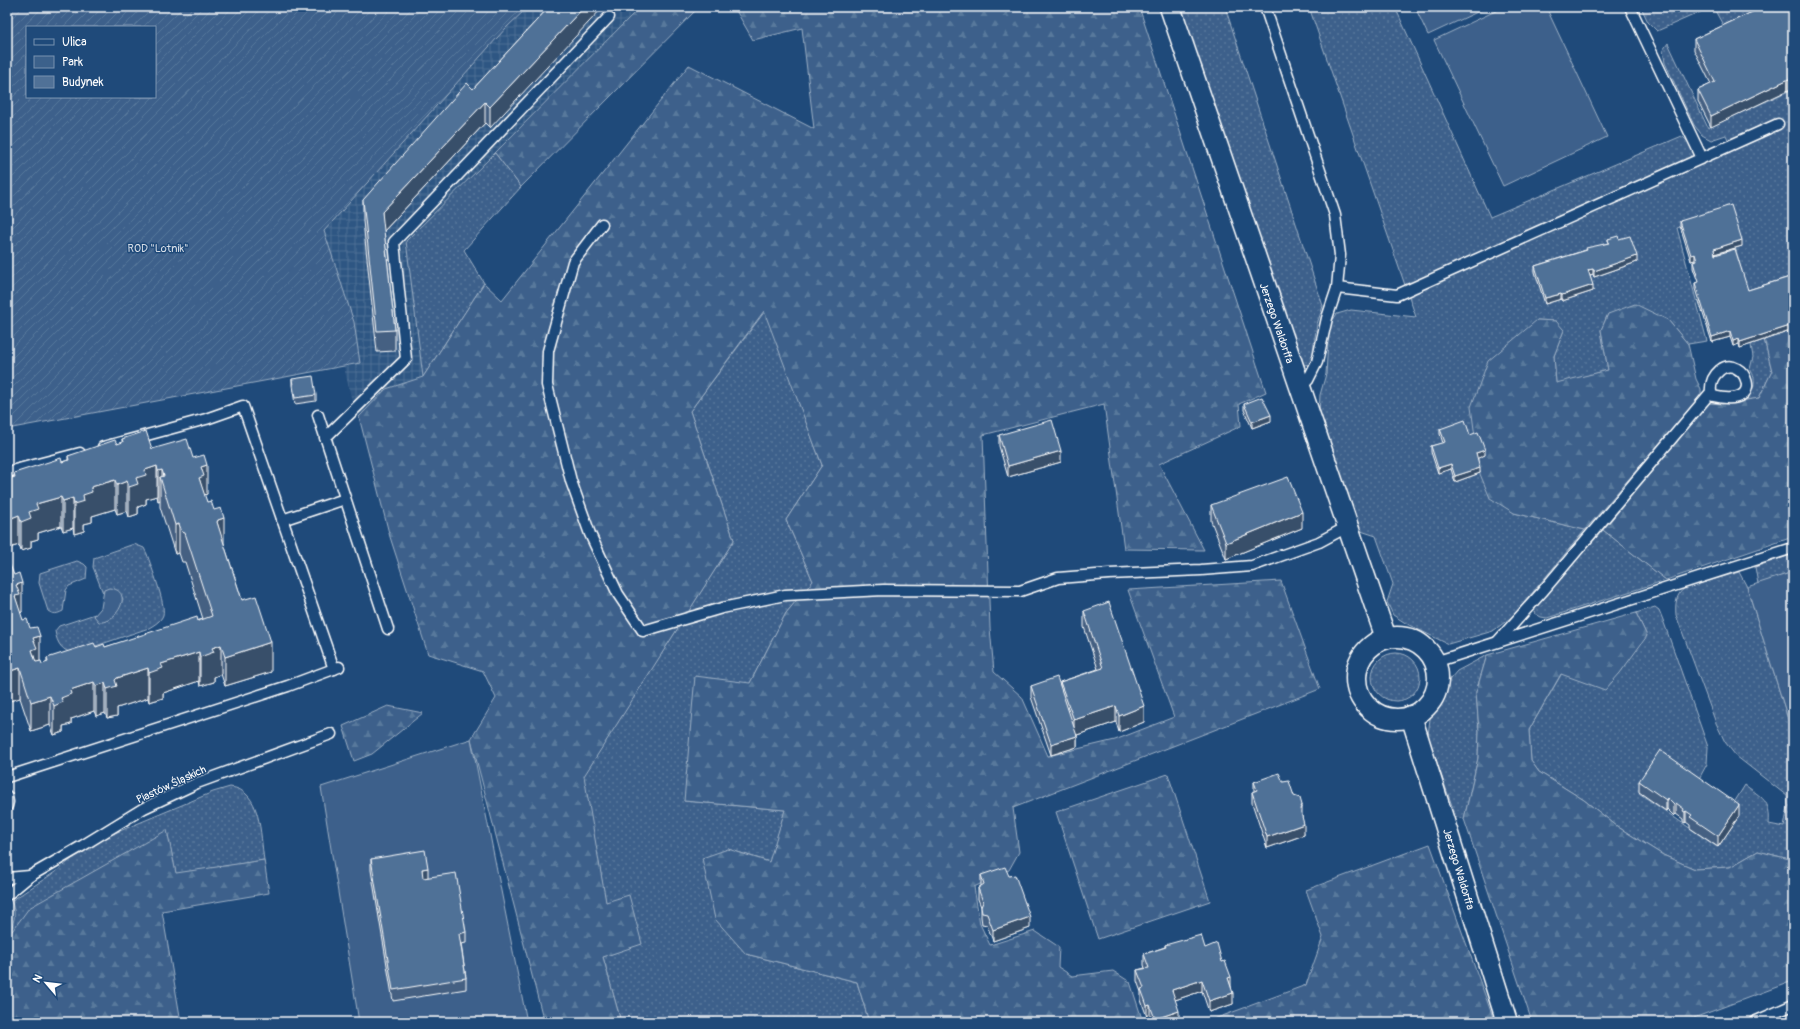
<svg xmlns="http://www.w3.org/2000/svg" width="1800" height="1029" font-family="Pangolin,sans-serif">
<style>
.industrial{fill:url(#industrial-grid)}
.grass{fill:url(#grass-dots);stroke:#9eb0c5}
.forest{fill:url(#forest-firs);stroke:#9eb0c5}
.park{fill:#3c618b;stroke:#9eb0c5}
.garden{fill:url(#garden-furrows);stroke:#9eb0c5;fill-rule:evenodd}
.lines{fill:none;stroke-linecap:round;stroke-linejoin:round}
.lane-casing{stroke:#fff;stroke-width:13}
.street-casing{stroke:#fff;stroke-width:23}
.lane{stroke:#1f4a7a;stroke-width:10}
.street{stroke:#1f4a7a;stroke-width:20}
.wall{fill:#456182;stroke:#fff}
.shaded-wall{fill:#384f6a;stroke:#fff}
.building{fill:#507197;stroke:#fff}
.labels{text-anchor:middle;stroke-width:3;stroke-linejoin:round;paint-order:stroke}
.park-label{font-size:11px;fill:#d8dfe8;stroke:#1f4a7a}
.street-label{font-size:11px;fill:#fff;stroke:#1f4a7a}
</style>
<defs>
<pattern id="industrial-grid" width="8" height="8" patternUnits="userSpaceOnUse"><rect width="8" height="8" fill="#2e5683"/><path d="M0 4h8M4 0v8" fill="none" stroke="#4d6f96"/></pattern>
<pattern id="grass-dots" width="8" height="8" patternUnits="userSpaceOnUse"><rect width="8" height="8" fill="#3c618b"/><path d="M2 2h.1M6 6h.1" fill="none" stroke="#59799c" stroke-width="1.8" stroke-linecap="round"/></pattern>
<pattern id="forest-firs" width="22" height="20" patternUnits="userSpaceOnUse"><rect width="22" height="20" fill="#3c618b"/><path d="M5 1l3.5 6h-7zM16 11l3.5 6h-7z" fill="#59799c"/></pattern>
<pattern id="garden-furrows" width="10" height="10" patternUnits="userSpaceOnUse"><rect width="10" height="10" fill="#3c618b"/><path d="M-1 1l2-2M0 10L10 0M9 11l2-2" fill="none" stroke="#59799c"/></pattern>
</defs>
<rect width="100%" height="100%" fill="#1f4a7a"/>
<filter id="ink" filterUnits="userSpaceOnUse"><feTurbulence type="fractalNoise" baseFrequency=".025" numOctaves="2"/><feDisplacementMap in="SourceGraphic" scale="8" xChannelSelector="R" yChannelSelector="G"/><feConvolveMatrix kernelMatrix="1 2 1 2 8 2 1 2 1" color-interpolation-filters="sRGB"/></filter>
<g filter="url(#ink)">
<path class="industrial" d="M528 7H640L407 241 423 377 386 389 359 417 354 410 344 367 360 363 354 322 324 231 506 28Z"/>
<g class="grass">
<path d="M1181 7H1225L1323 306 1317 324 1311 364 1304 365 1299 360Z"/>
<path d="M1309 7H1395L1490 217 1682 136 1699 152 1707 156 1732 148 1726 135 1711 140 1702 135 1694 125 1665 63 1663 50 1668 43 1708 128 1793 89V282L1748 294 1726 214 1677 228 1707 341 1688 344 1668 320 1608 314 1601 330 1608 370 1556 384 1554 356 1564 330 1555 321 1537 320 1514 513 1585 530 1513 616 1493 631 1448 644 1407 624 1393 615 1387 602 1393 584 1376 536 1361 531 1319 413 1320 395 1326 374 1329 325 1337 314 1351 310 1416 317Z"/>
<path d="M1641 7H1712L1657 31 1648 22Z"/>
<path d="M1713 7H1785L1728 34Z"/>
<path d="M495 153 521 187 464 250 484 283 423 377 406 241Z"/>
<path d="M765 311 822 465 786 520 813 581 786 613 750 683 684 801 785 810 770 862 728 849 746 954 857 982 869 1022H621L603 957 642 943 606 903 583 776 734 540 690 411Z"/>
<path d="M1763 335 1772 371 1759 398 1743 401C1754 392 1758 381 1750 369L1753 357 1750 339Z"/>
<path d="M1603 530 1666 580 1547 618 1541 617 1534 613 1536 606Z"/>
<path d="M134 544 144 548 147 554C151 566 166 604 163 615 161 621 154 625 149 628L75 653C62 652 57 643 55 631L59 626 95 614 94 616 106 621 115 615 123 599 120 594 115 589 105 590 103 593 93 567 94 558Z"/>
<path d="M1793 554V572L1758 584 1755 567Z"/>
<path d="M77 561 84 564 87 567 86 579 69 586 66 590 63 611C57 614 54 615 48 611L39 583 40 573Z"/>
<path d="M1739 572 1747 587 1793 735V860L1758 851 1730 867 1695 869 1663 855 1618 827 1584 800 1539 772 1531 761 1529 730 1562 673 1647 636 1636 613 1655 607 1659 610 1663 620 1708 747 1707 764 1695 786 1659 762 1639 793 1717 847 1739 816 1730 809 1745 785C1762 798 1771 800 1769 824L1784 827 1788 807 1787 796 1736 756 1725 742 1716 723 1676 615C1675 604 1676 594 1685 588Z"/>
<circle cx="1396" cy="677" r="24"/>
<path d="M1487 655 1476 692 1479 731 1478 758 1464 819 1456 817 1430 743 1428 735 1430 719 1450 679 1457 671Z"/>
<path d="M230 787C262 790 260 835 264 860L176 874 167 831 8 936C14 923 17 914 11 901L58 870 83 850 103 838 213 792Z"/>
</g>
<g class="forest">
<path d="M640 7H699L521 187 495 153Z"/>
<path d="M734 7H1139L1266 392 1239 404 1241 426 1159 464 1204 550 1124 549 1104 404 983 435 990 628 994 672 1022 697 1048 756 1115 740 1174 717 1128 590 1281 581 1320 689 1013 808 1019 852 1009 870 974 887 980 924 990 945 1035 931 1059 947 1058 967 1072 976 1113 971 1130 982 1143 1022H869L857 982 746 954 715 919 702 858 728 849 769 862 785 810 684 801 695 676 750 683 786 613 813 581 786 520 822 465 764 311 690 411 734 540 584 776 606 902 629 895 642 944 603 957 621 1022H544L471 739 496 698 483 671 428 654 390 537 359 417 386 389 423 377 484 283 502 300 689 65 814 129 802 28 753 40Z"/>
<path d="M1635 304 1668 320 1688 344 1696 379 1701 389V395L1585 530 1514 513 1490 498 1480 474 1471 407 1488 361 1537 320 1556 321 1564 330 1554 356 1556 383 1608 370 1601 330 1608 314Z"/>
<path d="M1793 327V537L1666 580 1603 530 1709 403 1722 404 1759 398 1772 371 1763 335Z"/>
<path d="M1636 613 1647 636 1620 673 1605 690 1561 674 1529 730 1531 761 1539 772 1584 800 1618 827 1663 855 1695 869 1730 867 1758 851 1793 860V981L1683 1022H1532L1464 819 1478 758 1479 731 1476 692 1487 655Z"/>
<path d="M388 706 423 713 372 754 354 761 343 726Z"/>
<path d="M1168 774 1210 901 1098 939 1056 812Z"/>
<path d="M167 830 176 873 264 860 269 893 162 911 181 1022H7V938L29 908Z"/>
<path d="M1430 844 1494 1020 1489 1022H1206L1306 985 1323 937 1306 890Z"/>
</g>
<g class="park">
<path d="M1415 7H1488L1428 35Z"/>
<path d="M1504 7H1546L1607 137 1503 186 1434 40Z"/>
<path d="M1793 572V735L1747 587Z"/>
<path d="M109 588C136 590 116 624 99 622L94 616 101 608 104 590Z"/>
<path d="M471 739 527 1022H359L321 787Z"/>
</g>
<path class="garden" d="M7 7H528L506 28 324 231 354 322 360 363 7 429ZM27 27H155V97H27Z"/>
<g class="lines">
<defs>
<g id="lane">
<path d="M1265 7 1335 215 1340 255 1337 288 1327 318 1317 362 1308 380 1299 389"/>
<path d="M1630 7 1702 158"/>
<path d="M602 224 573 262 548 351 547 385 571 481 590 534 618 594 643 631 722 608 785 595 883 590 1020 591 1058 578 1109 574 1201 570 1252 566 1319 542 1347 527"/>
<path d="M1337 288 1397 295 1778 124"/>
<path d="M318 415 388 629"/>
<path d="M325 438 406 359 394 242 609 17"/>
<path d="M103 447 206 419 243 406 334 669"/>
<path d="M7 472 80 453"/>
<path d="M282 520 345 499"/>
<path d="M1498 641 1542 592 1711 392C1710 382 1713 376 1720 370 1743 352 1770 410 1713 396L1711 392"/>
<path d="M1435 662 1793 548"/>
<path d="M7 777 288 686 339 667"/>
<path d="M7 796 8 802 7 806"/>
<path d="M7 878 30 876"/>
<path d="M7 895 30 876 82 846 144 808 197 783 331 734"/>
<path d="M1754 1022 1793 1005"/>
</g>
<g id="street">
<path d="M1170 7 1386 638"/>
<circle cx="1397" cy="678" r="41"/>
<path d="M1411 716 1507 1022"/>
</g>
</defs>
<use href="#lane" class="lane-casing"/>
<use href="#street" class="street-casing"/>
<use href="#lane" class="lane"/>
<use href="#street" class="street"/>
</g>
<g class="wall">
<path d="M549 7 490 128 485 123 384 231 395 330V351L377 352 363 221V200L473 89Z"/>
<path d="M1763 7 1711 127 1698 101V90L1711 84 1694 50V39Z"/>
<path d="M1680 221 1742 246 1715 254V255L1748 290 1793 276V330L1740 348 1739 344 1733 346 1730 337 1712 342 1695 289V283L1698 282 1693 268V262H1696L1695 260 1691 261 1680 226Z"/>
<path d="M1608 239H1619L1637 262 1594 277 1593 274 1590 275 1593 291 1562 301 1561 299 1545 304 1535 272V266L1608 243Z"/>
<path d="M292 379 316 395V401L295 404 292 385Z"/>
<path d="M1244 404 1271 421 1252 428 1244 410Z"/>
<path d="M1440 429 1470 435 1485 455 1477 458 1480 473 1455 482 1451 469 1438 473 1431 452V446L1443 443 1440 434Z"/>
<path d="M999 435 1061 462 1008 477 999 446Z"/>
<path d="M122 439 152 449 193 458 207 494 204 495 207 502 224 544 242 600 271 672 225 686 221 674 214 677V682L200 686 199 681 163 693V698L149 702 148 698 117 708V716L107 718 105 713 96 716 94 711 71 719V724L63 726V732L54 735 50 725 31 731 20 698 7 566 22 612 20 613 23 620 40 661 42 664 47 663V658L96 647H105L203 619 185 562H182L179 553 175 554 160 507V500L158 501 157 496 146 499V504L138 507V514L129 517 127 511 117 514 115 509 92 516V522L84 524V531L74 534 73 528 63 531 61 526 38 533V539L31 541V548L21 551 19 545 9 548 7 543V475L8 479 14 477V473L62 462 68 460V456L122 443Z"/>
<path d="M1211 505 1302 528 1226 559 1211 521Z"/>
<path d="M1084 611 1144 722 1119 732 1116 722 1077 735V747L1051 755 1031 697V686L1060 687V682L1098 669 1084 627Z"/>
<path d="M1639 781 1739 816 1718 847 1690 828V825L1686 822 1685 823 1683 822V819L1676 814 1674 816 1667 809 1666 811 1639 792Z"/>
<path d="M1254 782H1283L1294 796 1302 816 1304 835 1267 848 1252 803V792H1254Z"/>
<path d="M371 859 428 877 466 932V943L461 944 466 978V989L393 1001 371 870Z"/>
<path d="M981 875 1030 928 993 941 987 925 982 924 981 917V907L978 899V888L981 886Z"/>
<path d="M1165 945 1205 948 1222 962 1231 987 1233 1004 1209 1012 1202 991 1175 1000 1179 1022H1152L1150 1016 1147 1017 1141 1000V992L1137 981V970L1145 968 1144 965V954L1165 947Z"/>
</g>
<g class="shaded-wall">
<path d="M584 7H603L490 128V107Z"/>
<path d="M1793 77V88L1711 127V116Z"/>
<path d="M485 102V123L382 233V212Z"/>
<path d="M1742 240V246L1714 254V249Z"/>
<path d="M1695 254V260L1691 261V255Z"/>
<path d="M1637 256V262L1594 277V271Z"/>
<path d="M1593 269V274L1588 276V270Z"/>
<path d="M1593 285V291L1562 301V295Z"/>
<path d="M1561 294V299L1545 304V298Z"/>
<path d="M1793 325V330L1740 348V342Z"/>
<path d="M1730 331V337L1712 342V337Z"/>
<path d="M1739 339V344L1733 346V341Z"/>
<path d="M1271 415V421L1252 428V422Z"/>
<path d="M1485 450V455L1476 459V453Z"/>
<path d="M1061 451V462L1008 477V466Z"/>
<path d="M1451 464V469L1438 473V468Z"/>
<path d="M207 465V494L204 495 199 478 201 467Z"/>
<path d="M157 466V496L146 499V504L138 507V514L129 517V487L136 478 145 470Z"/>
<path d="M1480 468V473L1455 482V476Z"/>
<path d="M162 470V482L160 477V500L158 501V471Z"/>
<path d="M115 480V509L92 516V522L84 524V531L74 534V504L91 487Z"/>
<path d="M127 481V511L117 514V485Z"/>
<path d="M61 497V526L38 533V539L31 541V548L21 551V522L29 512 36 504Z"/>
<path d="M73 498V528L63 531V501Z"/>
<path d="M1302 512V528L1226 559V543Z"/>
<path d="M19 515V545L9 548V519Z"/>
<path d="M224 518V547L217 522 218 520Z"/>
<path d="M179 524V553L175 554V525Z"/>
<path d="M22 583V612L20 613 15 596 16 585Z"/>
<path d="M40 636V666L37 667 32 650 33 638Z"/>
<path d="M271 642V672L225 686V657Z"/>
<path d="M221 645V674L214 677V682L200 686V657L212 648Z"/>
<path d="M199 652V681L163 693V698L149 702V673L161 664Z"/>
<path d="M20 668V698L7 702V672Z"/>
<path d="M148 668V698L117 708V716L107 718V689L117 678Z"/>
<path d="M94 682V711L71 719V724L63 726V732L54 735V706L70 690Z"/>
<path d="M105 683V713L96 716V686Z"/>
<path d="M50 696V725L31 731V702Z"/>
<path d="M1116 706V722L1074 736V720Z"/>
<path d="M1144 706V722L1119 732V716Z"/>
<path d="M1077 736V747L1051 755V744Z"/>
<path d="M1667 798V809L1666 811V800Z"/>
<path d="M1676 803V814L1674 816V805Z"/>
<path d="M1302 805V816L1300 820V809Z"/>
<path d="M1739 805V816L1718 847V836Z"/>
<path d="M1686 811V822L1685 823V812Z"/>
<path d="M1304 824V835L1267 848V837Z"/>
<path d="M428 868V879L422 880V869Z"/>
<path d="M1030 917V928L993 941V930Z"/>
<path d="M1231 977V988L1228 978Z"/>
<path d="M1202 980V991L1172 1001V990Z"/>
<path d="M1233 993V1004L1209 1012V1001Z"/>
<path d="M1150 1005V1016L1147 1017V1006Z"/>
<path d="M1179 1011V1022H1155V1019Z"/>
</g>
<g class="building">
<path d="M549 7H584L490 107 485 102 382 212 395 330 377 331 363 200 467 83 473 89Z"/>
<path d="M1763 7H1793V77L1711 116 1698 90 1715 82 1694 39Z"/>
<path d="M1731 205 1742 240 1714 249 1715 255 1735 249 1748 290 1793 276V325L1740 342 1739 339 1733 341 1730 331 1712 337 1695 283 1699 282 1693 262 1697 261 1695 254 1691 255 1680 221Z"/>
<path d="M1618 236 1619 239 1630 236 1637 256 1594 271 1593 269 1588 270 1593 285 1562 295 1561 294 1545 298 1535 266 1587 250 1586 248 1609 243 1608 239Z"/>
<path d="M313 376 316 395 295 398 292 379Z"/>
<path d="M1262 397 1271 415 1252 422 1244 404Z"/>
<path d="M1052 420 1061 451 1008 466 999 435Z"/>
<path d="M1465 420 1470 435 1478 432 1485 450 1476 453 1480 468 1455 476 1451 464 1438 468 1431 446 1445 442 1440 429Z"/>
<path d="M146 431 152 449 187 439 193 458 204 455 207 465 201 467 204 476 199 478 207 502 211 501 214 510 221 508 224 518 218 520 217 522 242 600 256 596 271 642 225 657 221 645 212 648 214 652 200 657 199 652 161 664 163 668 149 673 148 668 117 678 115 680 117 686 107 689 105 683 96 686 94 682 70 690 71 694 61 698 63 702 54 706 50 696 31 702 20 668 7 672V566L10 565 14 575 19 573 22 583 16 585 20 595 15 596 23 620 27 619 30 628 37 627 40 636 33 638 37 648 32 650 36 662 41 661 42 664 48 662 47 658 94 643 96 647 104 644 105 647 197 617 198 621 212 616 185 533 182 532 179 524 175 525 160 477 164 476 162 470 158 471 157 466 145 470 146 475 136 478 138 484 129 487 127 481 117 485 115 480 91 487 92 492 83 495 84 501 74 504 73 498 63 501 61 497 36 504 38 509 29 512 31 518 21 522 19 515 9 519 7 514V475L8 479 15 477 14 473 61 458 62 462 69 460 68 456 115 440 117 444 123 442 122 439Z"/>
<path d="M1288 477 1302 512 1226 543 1211 505Z"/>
<path d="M1109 602 1144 706 1119 716 1116 706 1074 720 1060 682 1103 668 1084 611Z"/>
<path d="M1057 677 1077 736 1051 744 1031 686Z"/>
<path d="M1660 750 1739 805 1718 836 1690 817 1692 815 1686 811 1685 812 1683 811 1684 809 1676 803 1674 805 1667 798 1666 800 1639 781Z"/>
<path d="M1279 773 1283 782 1289 781 1294 796 1300 798 1302 805 1300 809 1304 824 1267 837 1252 792 1257 790 1254 782Z"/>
<path d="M425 850 428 868 422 869 423 878 456 873 466 932 459 934 466 978 393 990 371 859Z"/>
<path d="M1005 867 1009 876 1015 875 1030 917 993 930 987 914 982 913 981 907 983 902 978 888 984 884 981 875Z"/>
<path d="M1201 935 1205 948 1217 943 1222 962 1225 961 1231 977 1228 978 1233 993 1209 1001 1202 980 1172 990 1179 1011 1155 1019 1150 1005 1147 1006 1145 1000 1141 989 1144 988 1137 970 1149 968 1144 954 1166 947 1165 945Z"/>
</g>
</g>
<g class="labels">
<g class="park-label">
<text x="158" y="252">ROD "Lotnik"</text>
</g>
<g class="street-label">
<text transform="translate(1277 323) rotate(71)" y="4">Jerzego Waldorffa</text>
<text transform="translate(171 784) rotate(-25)" y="4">Piastów Śląskich</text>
<text transform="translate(1459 869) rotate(73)" y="4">Jerzego Waldorffa</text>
</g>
</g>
<rect width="1800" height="1029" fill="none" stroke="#1f4a7a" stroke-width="24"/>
<rect x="12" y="12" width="1776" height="1005" fill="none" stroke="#fff" stroke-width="1.5" filter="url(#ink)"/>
<rect x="26" y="26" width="130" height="72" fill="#1f4a7a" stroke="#7992af"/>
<rect x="34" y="39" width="20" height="6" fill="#1f4a7a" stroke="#7992af"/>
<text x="62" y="46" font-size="12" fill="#ffffff">Ulica</text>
<rect x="34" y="56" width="20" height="12" fill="#3c618b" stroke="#7992af"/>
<text x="62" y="66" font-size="12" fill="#ffffff">Park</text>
<rect x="34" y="76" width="20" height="12" fill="#507197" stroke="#7992af"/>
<text x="62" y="86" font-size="12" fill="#ffffff">Budynek</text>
<g transform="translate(46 983) rotate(298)" stroke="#1f4a7a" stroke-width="3" paint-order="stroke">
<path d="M0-3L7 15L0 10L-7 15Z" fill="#ffffff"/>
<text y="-6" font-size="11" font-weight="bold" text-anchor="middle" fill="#ffffff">N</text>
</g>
</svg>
